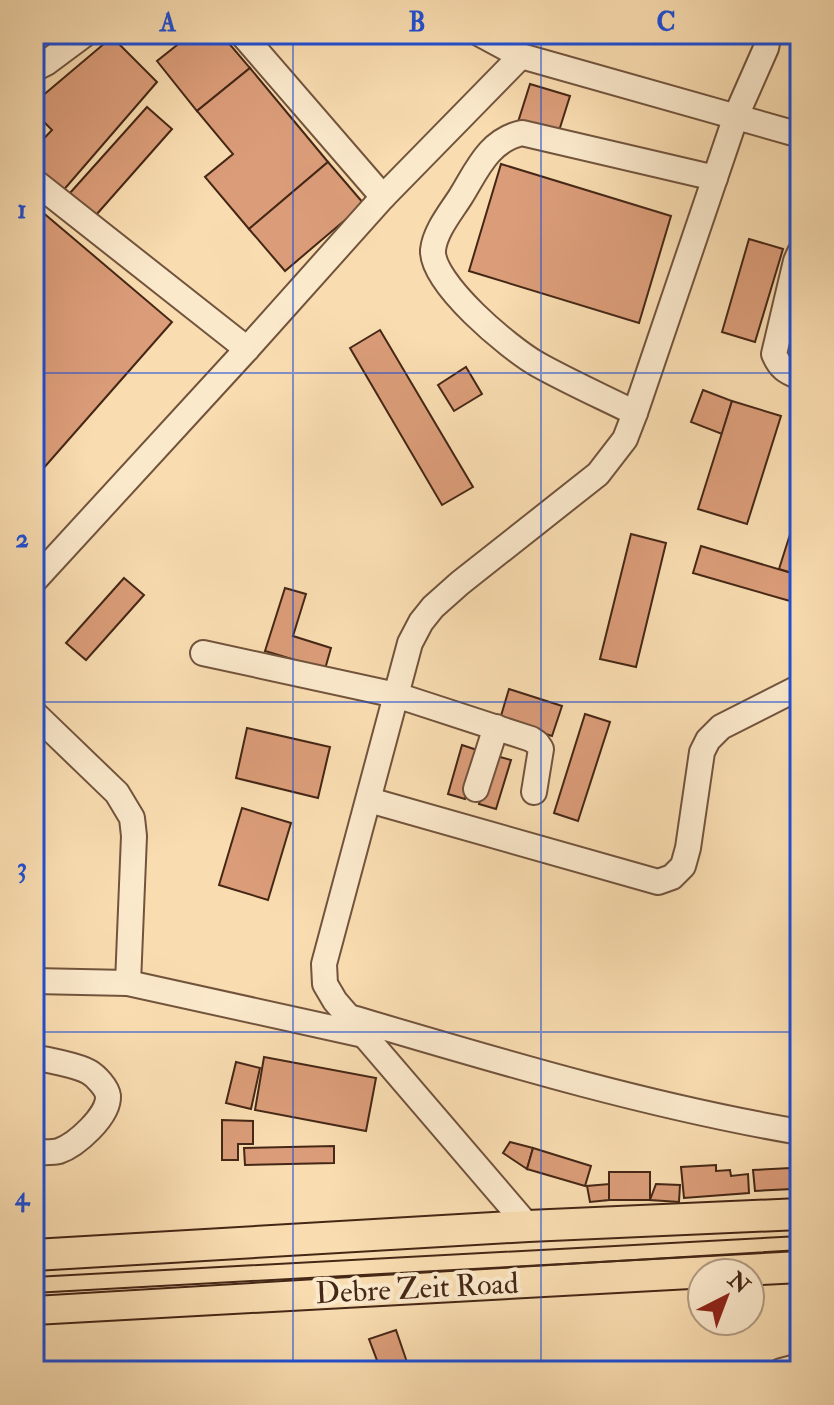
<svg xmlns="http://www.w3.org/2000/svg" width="834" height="1405" font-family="'IM FELL Double Pica',serif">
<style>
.building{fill:#db9d79;stroke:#452716;stroke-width:2}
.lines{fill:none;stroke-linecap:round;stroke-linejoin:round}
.minor-casing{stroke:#72543d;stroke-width:28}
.major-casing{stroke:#452716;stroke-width:34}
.minor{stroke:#fbe9cc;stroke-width:24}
.major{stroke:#f9ddb1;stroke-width:30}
.tram{stroke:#452716;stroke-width:2}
.grid{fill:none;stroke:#1d4ed8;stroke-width:2;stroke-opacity:0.55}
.labels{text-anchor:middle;stroke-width:8;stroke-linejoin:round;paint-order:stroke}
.street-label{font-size:30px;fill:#452716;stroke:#fbe9cc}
.neatline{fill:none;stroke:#1d4ed8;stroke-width:3}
.grid-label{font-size:26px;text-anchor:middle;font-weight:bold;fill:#1d4ed8}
</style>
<rect width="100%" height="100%" fill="#f9ddb1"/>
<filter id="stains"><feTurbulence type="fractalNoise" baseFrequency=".0025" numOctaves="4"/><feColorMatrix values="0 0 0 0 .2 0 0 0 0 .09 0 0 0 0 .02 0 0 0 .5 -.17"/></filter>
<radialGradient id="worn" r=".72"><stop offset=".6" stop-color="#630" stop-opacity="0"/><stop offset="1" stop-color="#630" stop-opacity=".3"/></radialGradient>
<g class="building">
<path d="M191 34H221L250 68 197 111 157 61Z"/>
<path d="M112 37 157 82 61 193 34 170V149L52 130 34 112V103Z"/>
<path d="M250 68 328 162 249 229 205 177 233 154 197 111Z"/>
<path d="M530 84 570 96 558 134 518 122Z"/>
<path d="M147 107 172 129 96 215 70 193Z"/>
<path d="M328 162 364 204 285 271 249 229Z"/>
<path d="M501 164 671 216 639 323 469 271Z"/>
<path d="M34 205 172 322 34 479V388L37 385 34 382Z"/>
<path d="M749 239 783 249 755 342 722 332Z"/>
<path d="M380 330 473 487 442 505 350 348Z"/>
<path d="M466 367 482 394 454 411 438 385Z"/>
<path d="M703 390 732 401 722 434 691 422Z"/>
<path d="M732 401 781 416 747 524 698 509Z"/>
<path d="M800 503V569L798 575 779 569Z"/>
<path d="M631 534 666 543 636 667 600 659Z"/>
<path d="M701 546 798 575 790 601 693 573Z"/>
<path d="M124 578 144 595 86 660 66 643Z"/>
<path d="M285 588 306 594 293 636 331 648 325 669 265 651Z"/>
<path d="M509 689 562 706 552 736 500 719Z"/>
<path d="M585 714 610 722 578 821 554 813Z"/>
<path d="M247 728 330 747 318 798 236 778Z"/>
<path d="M462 745 480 751 465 799 448 794Z"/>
<path d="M493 755 511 760 496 809 479 804Z"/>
<path d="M242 808 291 823 268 900 219 885Z"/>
<path d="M264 1057 376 1078 366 1131 255 1110Z"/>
<path d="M236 1062 260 1068 251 1109 226 1103Z"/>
<path d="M222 1120 253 1121V1144H238V1160H222Z"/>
<path d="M510 1142 533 1148 527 1169 503 1153Z"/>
<path d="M334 1146V1163L245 1165 244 1148Z"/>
<path d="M533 1148 591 1166 585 1186 527 1169Z"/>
<path d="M716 1165V1171L730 1170 731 1176 748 1174 749 1193 684 1198 681 1167Z"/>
<path d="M790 1168 792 1189 755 1191 753 1170Z"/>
<rect x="609" y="1172" width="41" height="28"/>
<path d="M609 1184V1200L590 1202 587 1186Z"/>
<path d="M656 1184 680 1185 679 1202 650 1200Z"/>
<path d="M396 1330 410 1371H381L369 1339Z"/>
</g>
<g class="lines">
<defs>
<g id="minor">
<path d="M242 34 383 197"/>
<path d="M480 34 521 56 800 135"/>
<path d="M34 69 46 63 85 34"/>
<path d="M34 181 247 349"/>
<path d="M800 252 796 261 774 354C780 368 786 372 800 377"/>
<path d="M635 413C603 397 569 382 537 364 509 348 431 283 433 250 435 231 451 212 461 196 477 170 489 140 522 133L715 178"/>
<path d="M34 581 247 349 383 197 521 56"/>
<path d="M203 653 396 695 531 739 537 743 541 749 534 792"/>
<path d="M34 713 117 793 132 818 134 836 128 983"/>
<path d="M476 789 496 727"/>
<path d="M369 800 658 882 672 877 683 866 688 848 702 752 708 740 721 727 800 687"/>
<path d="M34 981 128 983 364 1035"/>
<path d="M349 1017C498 1061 647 1106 800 1132"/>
<path d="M34 1058C46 1059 79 1066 89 1072 96 1076 107 1088 108 1096 109 1116 76 1145 59 1151 52 1153 42 1152 34 1152"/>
<path d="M528 1226 335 1001 325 984 324 964 410 643 421 622 433 607 460 583 598 474 625 439 635 413 736 116 766 48 769 34"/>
<path d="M781 1371 800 1366"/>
</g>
<g id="major">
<path d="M34 1255 528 1226 800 1214"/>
<path d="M34 1309 800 1267"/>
</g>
</defs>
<use href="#minor" class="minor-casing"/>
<use href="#major" class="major-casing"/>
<use href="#minor" class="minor"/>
<use href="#major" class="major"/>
<g class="tram">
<path d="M34 1277 800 1236"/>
<path d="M34 1296 800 1250"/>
</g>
</g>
<path class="grid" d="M293 34V1371M541 34V1371M34 373H800M34 702H800M34 1032H800"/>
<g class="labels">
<g class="street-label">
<text transform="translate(417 1288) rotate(-3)" y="10">Debre Zeit Road</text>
</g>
</g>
<rect width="834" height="1405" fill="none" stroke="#f9ddb1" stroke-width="88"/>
<g transform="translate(726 1297) rotate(42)"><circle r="38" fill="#fbe9cc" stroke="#b29b83" stroke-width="2"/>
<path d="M0-6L14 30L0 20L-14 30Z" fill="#8f2418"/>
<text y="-12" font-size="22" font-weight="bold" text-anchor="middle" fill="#452716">N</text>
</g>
<rect x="44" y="44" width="746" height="1317" class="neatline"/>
<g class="grid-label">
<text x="168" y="31">A</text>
<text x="417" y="31">B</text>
<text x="666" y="31">C</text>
<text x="22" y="218">1</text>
<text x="22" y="547">2</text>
<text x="22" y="876">3</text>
<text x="22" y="1205">4</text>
</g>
<rect width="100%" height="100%" filter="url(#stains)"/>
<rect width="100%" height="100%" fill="url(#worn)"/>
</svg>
